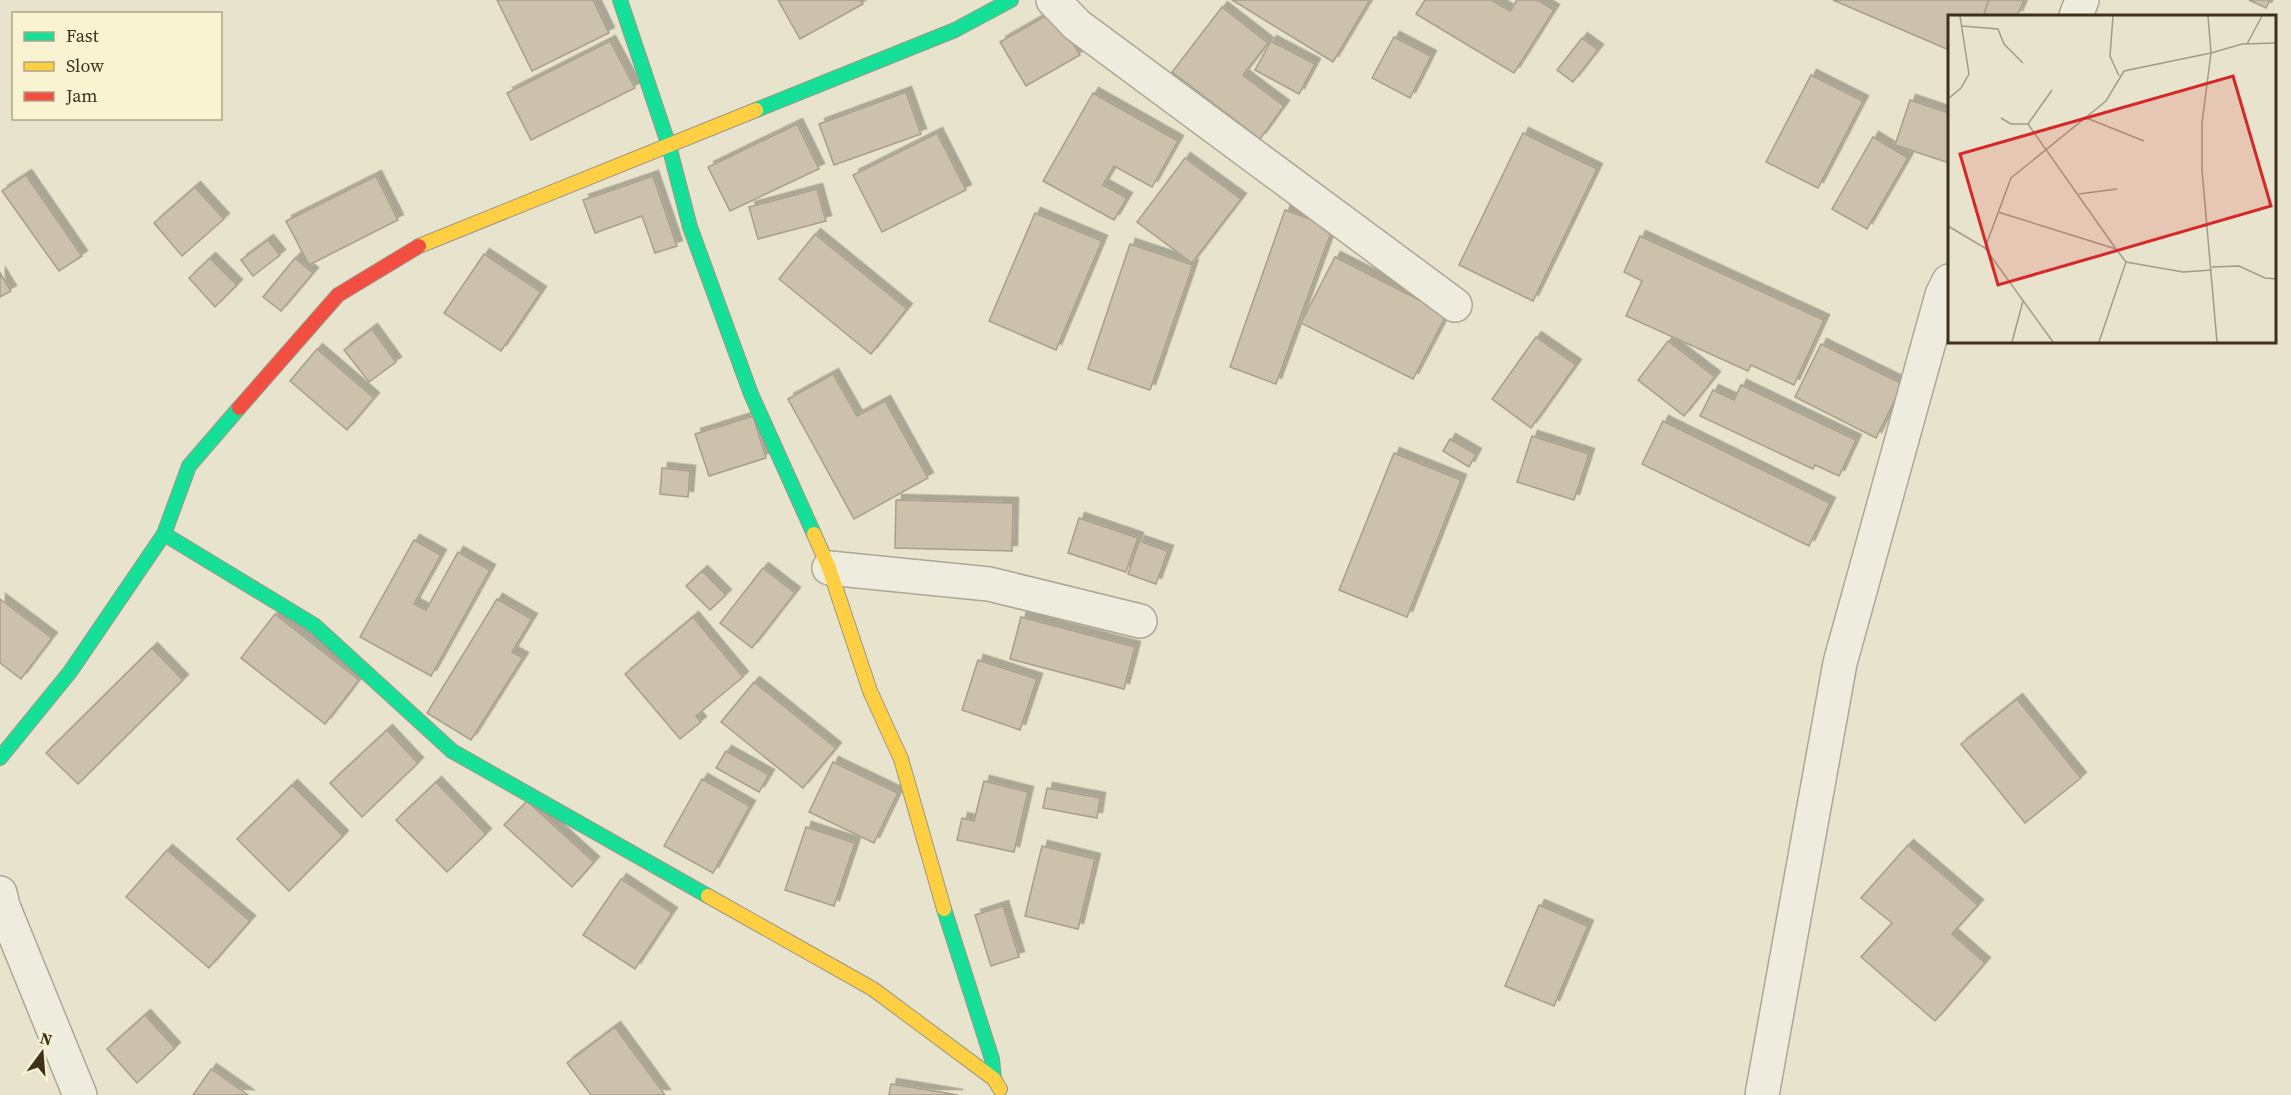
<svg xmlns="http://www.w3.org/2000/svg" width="2291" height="1095" font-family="'Source Serif 4',serif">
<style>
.building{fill:#ccc1ad;stroke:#a89e8b;stroke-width:1.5;filter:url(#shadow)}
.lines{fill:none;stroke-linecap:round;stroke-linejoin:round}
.street-casing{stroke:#ada696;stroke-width:36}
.fast-casing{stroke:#9c9686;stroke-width:16}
.slow-casing{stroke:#9c9686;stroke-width:16}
.jam-casing{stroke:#9c9686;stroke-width:16}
.street{stroke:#eeecdf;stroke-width:33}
.fast{stroke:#16e098;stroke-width:14}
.slow{stroke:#ffcf43;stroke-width:14}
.jam{stroke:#f24e42;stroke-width:14}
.inset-road{fill:none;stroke:#a49b86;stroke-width:1.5}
.view{fill:#d62828;fill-opacity:0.15;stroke:#d62828;stroke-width:3}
.inset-edge{fill:none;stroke:#3d301c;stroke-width:3}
</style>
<defs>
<filter id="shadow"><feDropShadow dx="5.5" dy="-5.5" stdDeviation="0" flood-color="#0004"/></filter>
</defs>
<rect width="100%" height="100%" fill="#e8e3cc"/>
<g class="building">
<path d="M497 0H593L609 33 532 71Z"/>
<path d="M778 0H860L863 4 800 39Z"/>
<path d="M1232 0H1370L1333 62Z"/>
<path d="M1425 0H1492L1510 11 1517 0H1538L1554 10 1514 73 1416 14Z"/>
<path d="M1833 0H1991L2008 8 2004 16H1949V50Z"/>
<path d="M1989 0H2024L2017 16H1991L1984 13Z"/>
<path d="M2249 0H2270L2266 8Z"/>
<path d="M1222 7 1268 43 1243 75 1284 106 1260 139 1172 72Z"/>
<path d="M1054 11 1080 55 1026 86 1000 42Z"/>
<path d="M1394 37 1431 56 1410 98 1372 78Z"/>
<path d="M1582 38 1598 50 1573 82 1557 70Z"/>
<path d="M610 41 635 88 531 140 507 93Z"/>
<path d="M1271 41 1315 64 1299 94 1255 70Z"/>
<path d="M1811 75 1863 101 1818 188 1766 162Z"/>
<path d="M906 92 921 134 834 165 819 124Z"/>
<path d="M1093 93 1178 141 1152 187 1114 166 1103 185 1127 198 1114 220 1043 181Z"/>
<path d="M1910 100 1949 113V163L1895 145Z"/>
<path d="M797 124 819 169 730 211 708 167Z"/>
<path d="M937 133 966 190 882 232 853 175Z"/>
<path d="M1523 133 1597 169 1533 301 1459 265Z"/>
<path d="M1873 137 1908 158 1867 229 1832 209Z"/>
<path d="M1185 158 1241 199 1192 263 1137 222Z"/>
<path d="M26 175 82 256 59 271 2 191Z"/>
<path d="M376 176 398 220 309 265 286 221Z"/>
<path d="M653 176 677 246 655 253 642 216 595 233 583 200Z"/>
<path d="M195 187 224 219 182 256 154 223Z"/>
<path d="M817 189 826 221 758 239 749 207Z"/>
<path d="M1285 210 1333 227 1276 384 1230 367Z"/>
<path d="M1035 213 1102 241 1056 350 989 321Z"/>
<path d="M815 234 907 309 871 354 779 279Z"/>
<path d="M1640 236 1824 320 1794 385 1751 365 1748 371 1626 316 1642 281 1624 272Z"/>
<path d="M268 240 280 255 253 276 241 260Z"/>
<path d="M1130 244 1193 265 1150 390 1088 369Z"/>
<path d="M484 254 541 292 501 351 444 313Z"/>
<path d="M1335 257 1447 314 1413 379 1301 323Z"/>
<path d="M210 258 237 285 215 307 189 278Z"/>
<path d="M295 258 313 273 281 311 263 297Z"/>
<path d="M0 273 11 291 0 297Z"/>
<path d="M372 329 396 362 369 382 344 350Z"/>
<path d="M1536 337 1576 365 1531 428 1492 399Z"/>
<path d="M1668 341 1715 377 1684 416 1638 380Z"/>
<path d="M1821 344 1903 384 1876 438 1795 397Z"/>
<path d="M317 349 374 398 347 430 290 381Z"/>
<path d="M833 374 857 416 885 401 928 478 854 519 788 399Z"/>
<path d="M1741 385 1856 440 1839 476 1815 465 1813 469 1700 416 1713 390 1734 400Z"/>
<path d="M753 416 766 458 709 476 695 434Z"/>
<path d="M1663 421 1830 503 1809 546 1642 464Z"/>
<path d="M1532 436 1589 454 1574 500 1517 482Z"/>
<path d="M1450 439 1476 454 1469 467 1443 451Z"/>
<path d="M1394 453 1461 480 1407 617 1339 590Z"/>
<path d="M662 468 690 471 688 497 660 494Z"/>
<path d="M896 500 1013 503 1012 551 895 548Z"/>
<path d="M1079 518 1138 538 1126 572 1068 553Z"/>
<path d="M414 540 441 555 414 604 426 610 458 552 490 570 431 676 360 637Z"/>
<path d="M1139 541 1168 551 1156 584 1128 574Z"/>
<path d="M763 568 795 593 752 648 720 623Z"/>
<path d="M702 571 726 595 710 610 686 586Z"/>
<path d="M0 599 52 638 21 679 0 663Z"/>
<path d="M497 599 532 619 512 652 523 658 471 740 427 713Z"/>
<path d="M275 614 359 680 325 724 241 658Z"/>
<path d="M693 617 743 677 696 716 701 722 680 739 625 674Z"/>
<path d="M1021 617 1135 647 1124 689 1010 659Z"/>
<path d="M152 648 183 680 78 784 46 753Z"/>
<path d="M978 660 1037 679 1020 730 962 710Z"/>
<path d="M754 682 836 748 803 788 721 722Z"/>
<path d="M2017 699 2081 778 2025 823 1961 744Z"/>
<path d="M387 730 418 763 362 817 330 783Z"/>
<path d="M726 751 769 775 759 792 716 768Z"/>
<path d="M833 762 898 793 874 843 809 812Z"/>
<path d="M702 779 750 806 713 873 664 846Z"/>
<path d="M984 781 1028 792 1014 852 957 840 962 818 974 821Z"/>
<path d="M436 782 486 834 447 872 396 820Z"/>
<path d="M292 785 343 836 289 891 237 839Z"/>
<path d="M1047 788 1100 798 1097 818 1043 808Z"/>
<path d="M527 801 594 862 572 887 504 825Z"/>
<path d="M806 827 855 843 834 906 785 890Z"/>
<path d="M1908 845 1978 905 1952 934 1985 963 1935 1021 1861 957 1892 923 1861 898Z"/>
<path d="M1042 846 1095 859 1078 929 1025 916Z"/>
<path d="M167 850 250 921 209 968 126 897Z"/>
<path d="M621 879 672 913 635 969 583 935Z"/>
<path d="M1539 905 1588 926 1554 1006 1505 986Z"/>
<path d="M1003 906 1019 957 991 966 975 915Z"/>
<path d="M145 1015 175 1048 137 1083 107 1049Z"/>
<path d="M615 1027 665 1095H591L567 1063Z"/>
<path d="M211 1069 248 1095H193Z"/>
<path d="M891 1084 958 1095H889Z"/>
</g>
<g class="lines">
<defs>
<g id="street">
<path d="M1053 0 1077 25 1455 305"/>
<path d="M2076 16 2082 0"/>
<path d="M829 568 989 584 1140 621"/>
<path d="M0 893 3 906 80 1095"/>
<path d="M1762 1095 1840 663 1942 295 1949 281"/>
</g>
<g id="fast">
<path d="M620 0 669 146 690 227 751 394 814 534"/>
<path d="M756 110 955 30 1011 0"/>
<path d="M164 534 314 625 452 751 708 896"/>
<path d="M0 758 70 672 164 534 189 466 239 408"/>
<path d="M944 909 992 1059 994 1079"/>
</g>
<g id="slow">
<path d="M419 246 756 110"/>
<path d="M814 534 829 568 870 691 901 759 944 909"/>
<path d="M708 896 873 989 994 1079 1000 1089"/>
</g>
<path id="jam" d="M239 408 338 295 419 246"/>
</defs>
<use href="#street" class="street-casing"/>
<use href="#fast" class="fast-casing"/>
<use href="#slow" class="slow-casing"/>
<use href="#jam" class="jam-casing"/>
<use href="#street" class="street"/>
<use href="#fast" class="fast"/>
<use href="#slow" class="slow"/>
<use href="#jam" class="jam"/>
</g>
<g transform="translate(1948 15)">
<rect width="328" height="328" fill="#e8e3cc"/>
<path class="inset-road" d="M165 1 162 41 171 61M260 1 263 38 294 29 329 28M14 11 50 14 56 29 75 48M299 29 314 1M104 75 80 109 168 234M0 84 13 73 21 59 12 1M136 102 196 126M53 103 63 109H80M131 179 169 174M50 197 168 234 178 247 235 257 264 255M0 211 37 233 105 327M37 233 63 163 158 86 176 56 263 38 254 108V155L269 327M264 252 291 251 317 263 329 264M64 327 75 286M151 327 178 247"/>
<path class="view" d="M285 61 323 191 50 270 12 139Z"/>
<rect width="328" height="328" class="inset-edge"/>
</g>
<rect x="12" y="12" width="210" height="108" fill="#f9f3d2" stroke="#aea589" stroke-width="1.5"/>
<rect x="24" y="32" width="30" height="9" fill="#16e098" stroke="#aea589" stroke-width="1.5"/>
<text x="66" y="42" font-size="18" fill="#3d301c">Fast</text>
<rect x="24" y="62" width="30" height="9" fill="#ffcf43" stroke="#aea589" stroke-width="1.5"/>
<text x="66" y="72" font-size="18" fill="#3d301c">Slow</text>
<rect x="24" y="92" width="30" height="9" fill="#f24e42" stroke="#aea589" stroke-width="1.5"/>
<text x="66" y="102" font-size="18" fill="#3d301c">Jam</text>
<g transform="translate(42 1053) rotate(16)" stroke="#f9f3d2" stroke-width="4.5" paint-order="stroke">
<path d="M0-4.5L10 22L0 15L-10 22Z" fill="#3d301c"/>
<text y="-9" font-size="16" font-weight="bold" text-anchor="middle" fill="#3d301c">N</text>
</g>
</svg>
